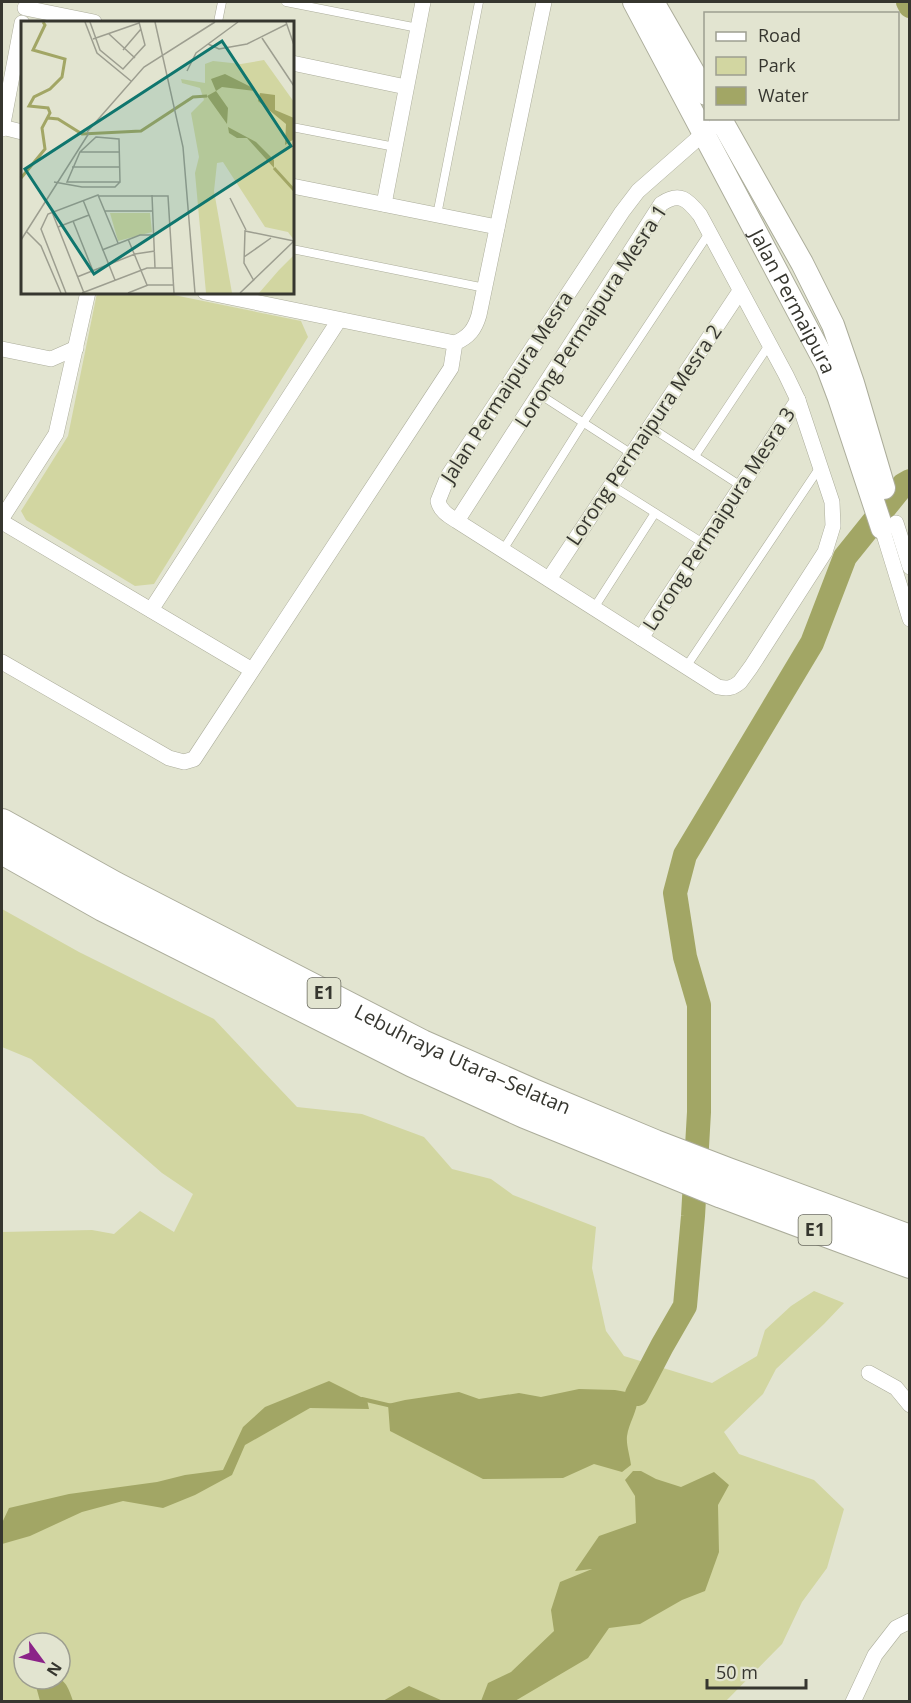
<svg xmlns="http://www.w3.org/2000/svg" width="911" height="1703" font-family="'Open Sans',sans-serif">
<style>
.green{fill:#d2d6a1;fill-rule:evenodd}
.water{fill:#a2a665}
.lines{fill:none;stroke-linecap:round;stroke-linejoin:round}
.stream{stroke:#a2a665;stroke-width:4}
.river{stroke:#a2a665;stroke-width:24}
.service-casing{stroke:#acad9b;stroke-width:9}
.minor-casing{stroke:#acad9b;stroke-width:16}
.secondary-casing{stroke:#acad9b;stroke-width:24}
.motorway-casing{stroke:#acad9b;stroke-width:30}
.service{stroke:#fff;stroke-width:8}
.minor{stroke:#fff;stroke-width:15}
.secondary{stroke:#fff;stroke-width:22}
.motorway{stroke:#fff;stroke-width:28}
.labels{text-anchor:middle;stroke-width:4.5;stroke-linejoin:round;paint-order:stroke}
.shield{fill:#e2e4d0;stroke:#6a6a5f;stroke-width:1.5}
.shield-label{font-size:18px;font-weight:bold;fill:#36362f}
.street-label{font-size:20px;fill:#36362f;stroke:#e2e4d0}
.inset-river{fill:none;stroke:#a2a665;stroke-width:3}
.inset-road{fill:none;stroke:#9d9e90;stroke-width:1.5}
.view{fill:#0f766e;fill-opacity:0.15;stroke:#0f766e;stroke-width:3}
.inset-edge{fill:none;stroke:#36362f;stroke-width:3}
</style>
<rect width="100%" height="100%" fill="#e2e4d0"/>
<g class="green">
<path d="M97 293H164L301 321 308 337 154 584 135 586 26 520 21 511 68 436Z"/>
<path d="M2 909 79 952 214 1019 297 1107 362 1114 424 1137 452 1169 491 1179 513 1195 596 1227 592 1268 606 1331 624 1356 712 1383 757 1356 765 1330 791 1306 814 1291 844 1303 824 1324 776 1369 763 1394 724 1432 739 1454 814 1480 844 1509 827 1568 802 1602 782 1644 726 1701H2V1232L92 1230 114 1234 140 1211 174 1232 193 1194 162 1173 31 1059 2 1047ZM24 1643H60V1679H24Z"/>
</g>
<g class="water">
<path d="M329 1381 367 1400 369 1409 310 1408 245 1445 232 1475 195 1495 163 1508 123 1501 82 1512 30 1536 2 1544V1523L9 1508 69 1494 157 1482 185 1475 223 1470 243 1427 265 1407Z"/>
<path d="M579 1389 615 1390 637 1394C640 1408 629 1421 627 1436 626 1445 630 1456 631 1465L622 1472 594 1464 563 1478 483 1479 390 1431 388 1404 405 1400 459 1392 479 1399 519 1393 541 1397Z"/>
<path d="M633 1471H641L656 1479 681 1487 714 1472 729 1485 718 1505 719 1552 705 1591 682 1600 640 1624 609 1628 588 1658 515 1701H481L488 1683 511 1672 554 1631 551 1610 560 1582 592 1569 575 1571 599 1536 636 1523 635 1496 625 1480Z"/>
<path d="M34 1679C60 1679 64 1673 73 1701H40Z"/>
<path d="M409 1686 443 1701H383Z"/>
</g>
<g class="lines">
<path class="stream" d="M362 1399 392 1406"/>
<g class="river">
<path d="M908 2 910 6"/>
<path d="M637 1394 662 1346 685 1306 693 1216 699 1112V1005L685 957 675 893 685 855 812 643 845 557 903 485 910 481"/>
</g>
<defs>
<g id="service">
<path d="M286 2 418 28"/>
<path d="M218 22 222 2"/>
<path d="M292 127 395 147"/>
<path d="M437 215 479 2"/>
<path d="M292 249 485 288"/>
<path d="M539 394 632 454"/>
<path d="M650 427 741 486"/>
<path d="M695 456 769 345"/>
<path d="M611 485 703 543"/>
<path d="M503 550 583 423 709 233"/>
<path d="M594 608 655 513"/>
<path d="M686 667 820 467"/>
</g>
<g id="minor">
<path d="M25 8 94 22"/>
<path d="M292 63 406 87"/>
<path d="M2 127 22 132"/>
<path d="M2 129 22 23"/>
<path d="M292 186 497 227"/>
<path d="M384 204 423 2"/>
<path d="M205 292 455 343C469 337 475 329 479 315L544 2"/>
<path d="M2 349 51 359 76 348"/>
<path d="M2 518 56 434 88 292"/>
<path d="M457 521 661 204C680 191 688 200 700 215L786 375 798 400 832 502 833 526 825 552 751 667 740 682C733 688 728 689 718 687L457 521C449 516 440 511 438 501L448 476 622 212 638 191 704 133 711 129"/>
<path d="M2 522 252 670"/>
<path d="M896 523 910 567"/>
<path d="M882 528 910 619"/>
<path d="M549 579 740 291"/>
<path d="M151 610 339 320"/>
<path d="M641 638 798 400"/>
<path d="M2 662 169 758 184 762 194 759 451 368 455 343"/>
<path d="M869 1373 896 1388 910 1405"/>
<path d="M853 1702 875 1655 896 1628 910 1621"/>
</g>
<g id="secondary">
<path id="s1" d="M634 2 827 366 839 398 882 528"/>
<path d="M653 2 706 94"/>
<path d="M720 118 802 263 833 325 853 383 884 488"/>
</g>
<g id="motorway">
<path id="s2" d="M2 823 115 886 422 1044 533 1093 655 1144 728 1172 910 1239"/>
<path d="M2 850 103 907 413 1063 525 1114 722 1194 910 1264"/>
</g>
</defs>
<use href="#service" class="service-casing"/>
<use href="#minor" class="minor-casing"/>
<use href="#secondary" class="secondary-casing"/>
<use href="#motorway" class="motorway-casing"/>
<use href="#service" class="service"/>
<use href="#minor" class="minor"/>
<use href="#secondary" class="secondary"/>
<use href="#motorway" class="motorway"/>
</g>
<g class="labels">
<g class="shield">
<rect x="307.5" y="978" width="33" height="30" rx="4.5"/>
<rect x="798.5" y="1215" width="33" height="30" rx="4.5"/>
</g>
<g class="shield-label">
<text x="324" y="999">E1</text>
<text x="815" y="1236">E1</text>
</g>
<g class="street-label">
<text dy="7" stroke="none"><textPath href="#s1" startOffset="339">Jalan Permaipura</textPath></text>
<text transform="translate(591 316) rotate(-57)" y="7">Lorong Permaipura Mesra 1</text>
<text transform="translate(507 387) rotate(-57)" y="7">Jalan Permaipura Mesra</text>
<text transform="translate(644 435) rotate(-56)" y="7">Lorong Permaipura Mesra 2</text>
<text transform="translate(719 519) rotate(-57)" y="7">Lorong Permaipura Mesra 3</text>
<text dy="7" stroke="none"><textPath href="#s2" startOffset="518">Lebuhraya Utara–Selatan</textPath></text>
</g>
</g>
<g transform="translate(21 21)">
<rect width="273" height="273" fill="#e2e4d0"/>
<path d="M243 39 273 81V219L267 211 244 206 202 141 196 142 193 170 211 272H185L174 152 178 136 170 92 183 79 179 67 161 62 160 58 184 62V43L192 40 220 43ZM89 192H129L131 211 97 220ZM273 234V272H238L258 249Z" fill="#d2d6a1"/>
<path d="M204 53 232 67 234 70 201 66 195 70 190 58ZM195 70 207 87 206 103 186 75ZM239 72 254 74V89L273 97V118L264 124 265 103 237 80ZM207 106 235 121 253 139V147L226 117H216L208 112Z" fill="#a2a665"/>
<path class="inset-river" d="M27 97 37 98 61 113 120 110 172 76 186 75M253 147 273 169M0 157 24 128 21 107 29 92 27 87 8 85 13 76 29 68 41 56 44 38 12 29 24 4 22 1"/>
<path class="inset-road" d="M64 1 76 32 110 60M69 1 79 29 102 48 124 24 118 1M134 1 162 126 174 272M265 1 273 24M88 13 114 37M241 17 273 65M72 18 118 2M187 23 198 28 226 23 266 3M102 29 120 8M166 50 175 32 217 1M66 111 123 46 194 1M75 116 98 118 99 161H46L59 131ZM59 131H98M51 146H99M33 161 61 166H94L99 161M131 174 134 247M78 175H147L153 272M209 177 225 209M62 179 94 259M84 190H132M31 191 63 272M52 200 72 250M37 206 68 194M5 210 20 225 40 272M107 218 126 264M0 219 68 112M81 229 119 214H133M223 236 250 217M56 256 114 233 134 230M233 260 223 242 224 210 273 220M45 272 20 208 27 193 77 174 97 222M61 272 126 247H151M107 272 127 264H152M219 272 273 220"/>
<path class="view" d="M201 20 270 125 73 253 4 148Z"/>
<rect width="273" height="273" class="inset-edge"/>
</g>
<rect width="911" height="1703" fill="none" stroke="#36362f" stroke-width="6"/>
<rect x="704" y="12" width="195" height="108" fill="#e2e4d0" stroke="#9d9e90" stroke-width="1.5"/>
<rect x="716" y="32" width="30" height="9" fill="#ffffff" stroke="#9d9e90" stroke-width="1.5"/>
<text x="758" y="42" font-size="18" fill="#36362f">Road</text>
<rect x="716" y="57" width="30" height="18" fill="#d2d6a1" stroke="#9d9e90" stroke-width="1.5"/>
<text x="758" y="72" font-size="18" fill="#36362f">Park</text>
<rect x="716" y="87" width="30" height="18" fill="#a2a665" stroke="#9d9e90" stroke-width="1.5"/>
<text x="758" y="102" font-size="18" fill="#36362f">Water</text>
<g transform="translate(42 1661) rotate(123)"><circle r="28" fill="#e2e4d0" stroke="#9d9e90" stroke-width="1.5"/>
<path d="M0-4.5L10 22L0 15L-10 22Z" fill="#8b2388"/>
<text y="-9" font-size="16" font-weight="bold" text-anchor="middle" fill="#36362f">N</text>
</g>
<path d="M707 1679v9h99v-9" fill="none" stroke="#36362f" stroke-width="3"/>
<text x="716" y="1679" font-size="18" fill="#36362f" stroke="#e2e4d0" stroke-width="4.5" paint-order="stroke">50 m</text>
</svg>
